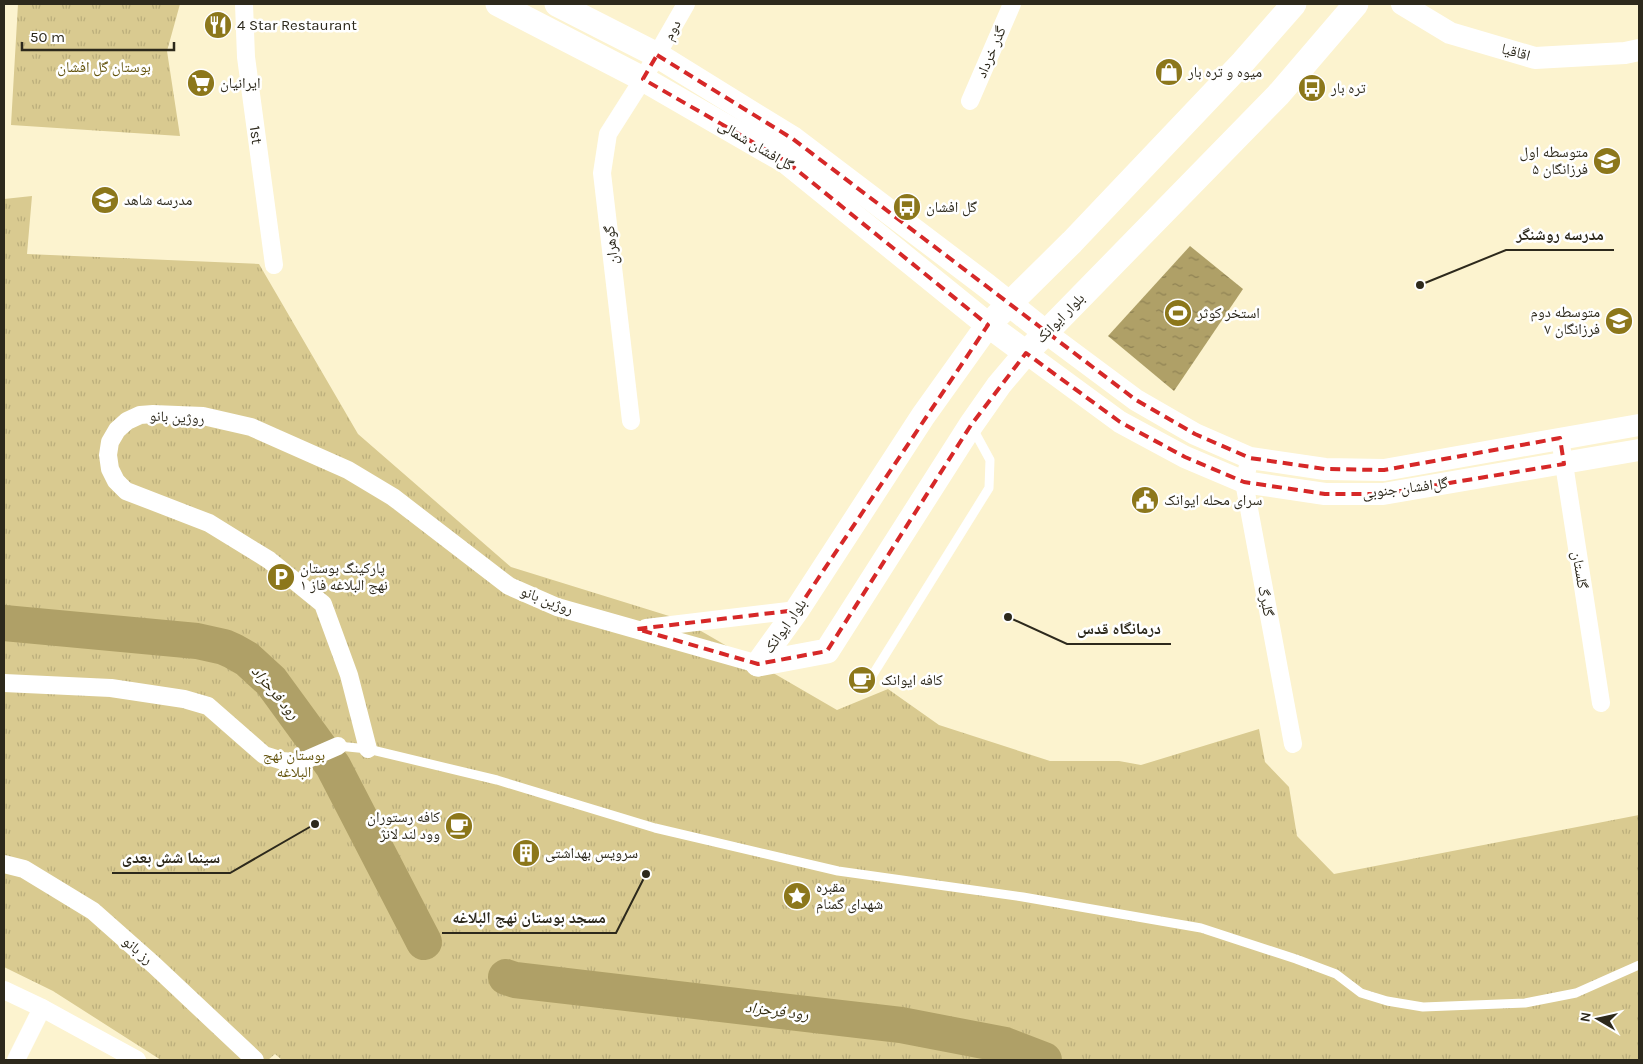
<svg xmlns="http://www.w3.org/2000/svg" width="1643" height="1064" font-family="Karla,'Noto Naskh Arabic',sans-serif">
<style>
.grass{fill:url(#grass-tufts)}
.water{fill:url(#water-ripples)}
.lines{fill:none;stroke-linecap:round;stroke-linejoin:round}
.river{stroke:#afa067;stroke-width:36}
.service{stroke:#fff;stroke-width:9}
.minor{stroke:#fff;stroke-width:18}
.tertiary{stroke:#fff;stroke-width:22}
.secondary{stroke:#fff;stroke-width:25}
.marked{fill:none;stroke:#d62828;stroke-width:4;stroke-dasharray:10 6;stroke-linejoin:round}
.labels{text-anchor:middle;stroke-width:5;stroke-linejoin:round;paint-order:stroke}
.poi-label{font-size:15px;fill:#2d291c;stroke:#fff;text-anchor:start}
.street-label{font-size:15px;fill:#2d291c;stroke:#fff}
.park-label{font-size:15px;fill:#65550f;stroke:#fff}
.water-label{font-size:16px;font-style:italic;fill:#332c11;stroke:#fff}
.leader{fill:none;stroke:#2d291c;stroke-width:2}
.callout-dot{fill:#2d291c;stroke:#fff;stroke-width:2}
.callout-label{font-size:16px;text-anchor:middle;font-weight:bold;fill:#2d291c;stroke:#fff;stroke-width:5;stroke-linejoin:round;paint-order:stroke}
</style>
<defs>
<pattern id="grass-tufts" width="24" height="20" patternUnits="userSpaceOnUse" patternTransform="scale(1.25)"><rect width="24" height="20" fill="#d9ca90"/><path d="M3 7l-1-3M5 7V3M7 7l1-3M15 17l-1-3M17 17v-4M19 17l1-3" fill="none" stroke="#bbae7c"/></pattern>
<pattern id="water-ripples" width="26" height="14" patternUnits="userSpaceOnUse" patternTransform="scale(1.25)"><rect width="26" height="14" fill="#afa067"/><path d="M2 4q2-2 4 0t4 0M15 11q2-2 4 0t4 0" fill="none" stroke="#8f8254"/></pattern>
</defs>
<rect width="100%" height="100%" fill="#fcf3cf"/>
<g class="grass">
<path d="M18 4H180L167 51 180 136 11 125Z"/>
<path d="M32 196 27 254 259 264 358 434 511 567 682 620 837 710 888 689 939 725 1050 761H1119L1141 765 1259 729 1265 762 1289 787 1297 836 1334 874 1639 815V1060H282L275 1054 268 1060H161L53 991 4 967V199Z"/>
</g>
<path class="water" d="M1190 246 1243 289 1174 391 1108 336Z"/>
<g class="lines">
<g class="river">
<path d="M4 623 197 641 224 647 233 651 247 659 271 681 333 766 424 942"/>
<path d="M506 977 515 980 901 1025 1005 1045 1044 1060"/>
</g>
<g class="service">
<path d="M872 676 989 488 990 460 972 427"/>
<path d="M338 746 368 749 497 780 655 828 838 871 1023 897 1201 928 1296 959 1336 974 1361 993 1387 1001 1423 1007 1525 1003 1576 993 1639 965"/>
</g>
<g class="minor">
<path d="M244 4 246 57 274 265"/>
<path d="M970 101 1012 4"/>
<path d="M631 421 602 173 608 134 643 79 686 4"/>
<path d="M1560 438 1601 703"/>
<path d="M1250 458 1244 482 1293 744"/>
<path d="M646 628 797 610"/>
<path d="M4 683 111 688 184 699 208 706 264 755 283 761 299 763 338 746"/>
<path d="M368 749 349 675 323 604 269 560 209 523 126 491 116 481 110 469 108 455 110 442 117 430 127 421 140 415 153 414 203 416 251 427 348 470 393 497 509 586 557 607 758 664"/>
<path d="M4 864 24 869 93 911 154 965 255 1060"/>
<path d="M4 990 42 1008 137 1060"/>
<path d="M16 1060 42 1008"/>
</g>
<g class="tertiary">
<path d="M1402 4 1450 33 1535 58 1625 53 1639 50"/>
<path d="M1046 333 1136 400 1195 434 1250 458 1325 469 1384 470 1639 425"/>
<path d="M1026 353 1120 422 1185 457 1244 482 1325 494H1383L1639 450"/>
</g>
<g class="secondary">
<path d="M498 4 643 79 787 162 988 325 1026 353"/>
<path d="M557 4 657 55 793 139 987 286 1046 333"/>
<path d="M758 664 827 651 971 425 999 385 1026 353 1278 95 1356 4"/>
<path d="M758 664 797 610 923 416 988 325 1072 242 1243 62 1294 4"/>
</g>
</g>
<path class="marked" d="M657 55 793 139 1136 400 1195 434 1250 458 1325 469 1384 470 1560 438 1564 464 1383 494H1325L1244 482 1185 457 1120 422 1026 353 971 425 827 651 758 664 637 629 797 610 988 325 787 162 643 79Z"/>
<defs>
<symbol id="restaurant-disc" viewBox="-11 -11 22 22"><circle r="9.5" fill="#8c771b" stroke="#fff"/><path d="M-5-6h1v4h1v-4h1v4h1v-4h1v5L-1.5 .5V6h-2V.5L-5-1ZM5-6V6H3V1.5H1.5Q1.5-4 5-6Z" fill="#fff"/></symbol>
<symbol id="shop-disc" viewBox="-11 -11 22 22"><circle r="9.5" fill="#8c771b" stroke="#fff"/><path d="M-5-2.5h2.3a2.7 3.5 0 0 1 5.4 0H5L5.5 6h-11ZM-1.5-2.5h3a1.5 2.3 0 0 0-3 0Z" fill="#fff"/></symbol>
<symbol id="supermarket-disc" viewBox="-11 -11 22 22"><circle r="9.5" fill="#8c771b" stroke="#fff"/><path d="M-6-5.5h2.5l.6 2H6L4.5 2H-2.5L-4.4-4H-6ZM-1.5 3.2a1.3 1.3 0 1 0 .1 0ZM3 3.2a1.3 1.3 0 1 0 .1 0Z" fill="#fff"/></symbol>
<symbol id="bus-disc" viewBox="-11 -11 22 22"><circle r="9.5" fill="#8c771b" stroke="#fff"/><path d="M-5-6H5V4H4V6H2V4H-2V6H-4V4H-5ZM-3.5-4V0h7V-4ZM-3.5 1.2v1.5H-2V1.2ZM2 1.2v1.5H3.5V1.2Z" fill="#fff"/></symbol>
<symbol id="school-disc" viewBox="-11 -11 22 22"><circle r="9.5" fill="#8c771b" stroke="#fff"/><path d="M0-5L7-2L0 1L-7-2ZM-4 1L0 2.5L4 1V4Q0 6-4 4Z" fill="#fff"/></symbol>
<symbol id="stadium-disc" viewBox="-11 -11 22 22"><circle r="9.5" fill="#8c771b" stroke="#fff"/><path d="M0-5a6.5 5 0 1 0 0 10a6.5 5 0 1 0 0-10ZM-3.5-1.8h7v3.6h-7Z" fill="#fff"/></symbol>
<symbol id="civic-disc" viewBox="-11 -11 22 22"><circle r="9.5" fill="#8c771b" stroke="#fff"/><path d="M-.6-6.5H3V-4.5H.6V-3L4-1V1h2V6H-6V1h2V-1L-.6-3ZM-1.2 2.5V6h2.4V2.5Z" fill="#fff"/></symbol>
<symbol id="parking-disc" viewBox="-11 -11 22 22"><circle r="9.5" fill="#8c771b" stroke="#fff"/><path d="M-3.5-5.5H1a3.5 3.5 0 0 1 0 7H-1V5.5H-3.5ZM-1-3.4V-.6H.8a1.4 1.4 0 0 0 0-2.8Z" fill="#fff"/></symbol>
<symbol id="cafe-disc" viewBox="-11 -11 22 22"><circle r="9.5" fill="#8c771b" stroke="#fff"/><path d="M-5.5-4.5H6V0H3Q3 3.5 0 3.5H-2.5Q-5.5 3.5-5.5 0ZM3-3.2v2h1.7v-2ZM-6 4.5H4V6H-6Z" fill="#fff"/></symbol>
<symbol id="building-disc" viewBox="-11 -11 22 22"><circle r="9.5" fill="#8c771b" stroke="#fff"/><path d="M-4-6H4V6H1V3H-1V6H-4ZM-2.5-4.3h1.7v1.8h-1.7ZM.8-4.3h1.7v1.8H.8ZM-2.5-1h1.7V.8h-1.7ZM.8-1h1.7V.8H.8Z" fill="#fff"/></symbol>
<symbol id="sight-disc" viewBox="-11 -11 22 22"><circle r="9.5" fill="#8c771b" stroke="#fff"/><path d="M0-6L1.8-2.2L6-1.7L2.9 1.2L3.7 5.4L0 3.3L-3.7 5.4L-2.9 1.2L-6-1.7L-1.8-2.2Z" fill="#fff"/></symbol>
</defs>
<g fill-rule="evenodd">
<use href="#restaurant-disc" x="202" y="9" width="32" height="32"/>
<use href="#shop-disc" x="1153" y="56" width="32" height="32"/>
<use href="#supermarket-disc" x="185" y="67" width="32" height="32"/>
<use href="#bus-disc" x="1296" y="72" width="32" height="32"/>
<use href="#school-disc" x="1591" y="145" width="32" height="32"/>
<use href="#school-disc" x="89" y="184" width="32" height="32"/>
<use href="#bus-disc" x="891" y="191" width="32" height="32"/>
<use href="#stadium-disc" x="1162" y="297" width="32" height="32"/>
<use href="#school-disc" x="1603" y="305" width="32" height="32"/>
<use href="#civic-disc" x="1129" y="484" width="32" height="32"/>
<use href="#parking-disc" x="265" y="561" width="32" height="32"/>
<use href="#cafe-disc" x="846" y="664" width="32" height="32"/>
<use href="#cafe-disc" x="443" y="810" width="32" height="32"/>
<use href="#building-disc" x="510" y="837" width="32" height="32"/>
<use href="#sight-disc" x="781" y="880" width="32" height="32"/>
</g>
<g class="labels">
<g class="poi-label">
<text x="237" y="30">4 Star Restaurant</text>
<text x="1188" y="77">میوه و تره بار</text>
<text x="220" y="88">ایرانیان</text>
<text x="1331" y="93">تره بار</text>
<text x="1588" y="157" text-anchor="end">متوسطه اول<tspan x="1588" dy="17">فرزانگان ۵</tspan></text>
<text x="124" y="205">مدرسه شاهد</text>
<text x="926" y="212">گل افشان</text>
<text x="1600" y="317" text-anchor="end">متوسطه دوم<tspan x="1600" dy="17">فرزانگان ۷</tspan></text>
<text x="1197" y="318">استخر کوثر</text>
<text x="1164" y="505">سرای محله ایوانک</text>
<text x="300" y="573">پارکینگ بوستان<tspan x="300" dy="17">نهج البلاغه فاز ۱</tspan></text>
<text x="881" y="685">کافه ایوانک</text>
<text x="440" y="822" text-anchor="end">کافه رستوران<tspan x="440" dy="17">وود لند لانژ</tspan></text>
<text x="545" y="858">سرویس بهداشتی</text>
<text x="816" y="892">مقبره<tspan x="816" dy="17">شهدای گمنام</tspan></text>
</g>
<g class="street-label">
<text transform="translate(672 30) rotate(-61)" y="5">دوم</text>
<text transform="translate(991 52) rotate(-67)" y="5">گذر خرداد</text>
<text transform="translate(1516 52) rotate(15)" y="5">اقاقیا</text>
<text transform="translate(256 135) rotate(82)" y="5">1st</text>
<text transform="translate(756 145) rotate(31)" y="5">گل‌افشان شمالی</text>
<text transform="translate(611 245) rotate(-96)" y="5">گوهران</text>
<text transform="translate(1060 318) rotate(-46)" y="5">بلوار ایوانک</text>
<text transform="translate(177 417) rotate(3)" y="5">روژین بانو</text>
<text transform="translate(1405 488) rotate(-7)" y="5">گل‌افشان جنوبی</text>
<text transform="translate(1580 570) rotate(81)" y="5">گلستان</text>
<text transform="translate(547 600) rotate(21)" y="5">روژین بانو</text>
<text transform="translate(1266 601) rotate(79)" y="5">گلبرگ</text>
<text transform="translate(785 626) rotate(-55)" y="5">بلوار ایوانک</text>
<text transform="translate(138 950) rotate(41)" y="5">رز بانو</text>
</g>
<g class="park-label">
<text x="104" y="72">بوستان گل افشان</text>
<text x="294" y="760">بوستان نهج<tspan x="294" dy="17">البلاغه</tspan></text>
</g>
<g class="water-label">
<text transform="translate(276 692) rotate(50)" y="6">رود فرحزاد</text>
<text transform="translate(777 1010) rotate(7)" y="6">رود فرحزاد</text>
</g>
</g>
<path class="leader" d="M1420 285L1506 250H1614M1008 617L1067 644H1171M315 824L230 873H112M646 874L616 933H442"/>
<g class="callout-dot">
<circle cx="1420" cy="285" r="5"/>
<circle cx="1008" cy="617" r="5"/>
<circle cx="315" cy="824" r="5"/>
<circle cx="646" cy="874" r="5"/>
</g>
<g class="callout-label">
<text x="1560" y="240">مدرسه روشنگر</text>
<text x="1119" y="634">درمانگاه قدس</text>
<text x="171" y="863">سینما شش بعدی</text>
<text x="529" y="923">مسجد بوستان نهج البلاغه</text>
</g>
<rect width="1643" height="1064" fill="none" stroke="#2d291c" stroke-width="10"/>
<g transform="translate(1598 1019) rotate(279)" stroke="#ffffff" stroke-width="4" paint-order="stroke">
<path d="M0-4L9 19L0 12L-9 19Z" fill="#2d291c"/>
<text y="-8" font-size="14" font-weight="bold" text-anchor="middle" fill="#2d291c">N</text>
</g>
<path d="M22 42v8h152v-8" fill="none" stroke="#2d291c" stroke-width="2.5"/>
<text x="30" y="42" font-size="15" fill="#2d291c" stroke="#ffffff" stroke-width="4" paint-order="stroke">50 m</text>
</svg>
